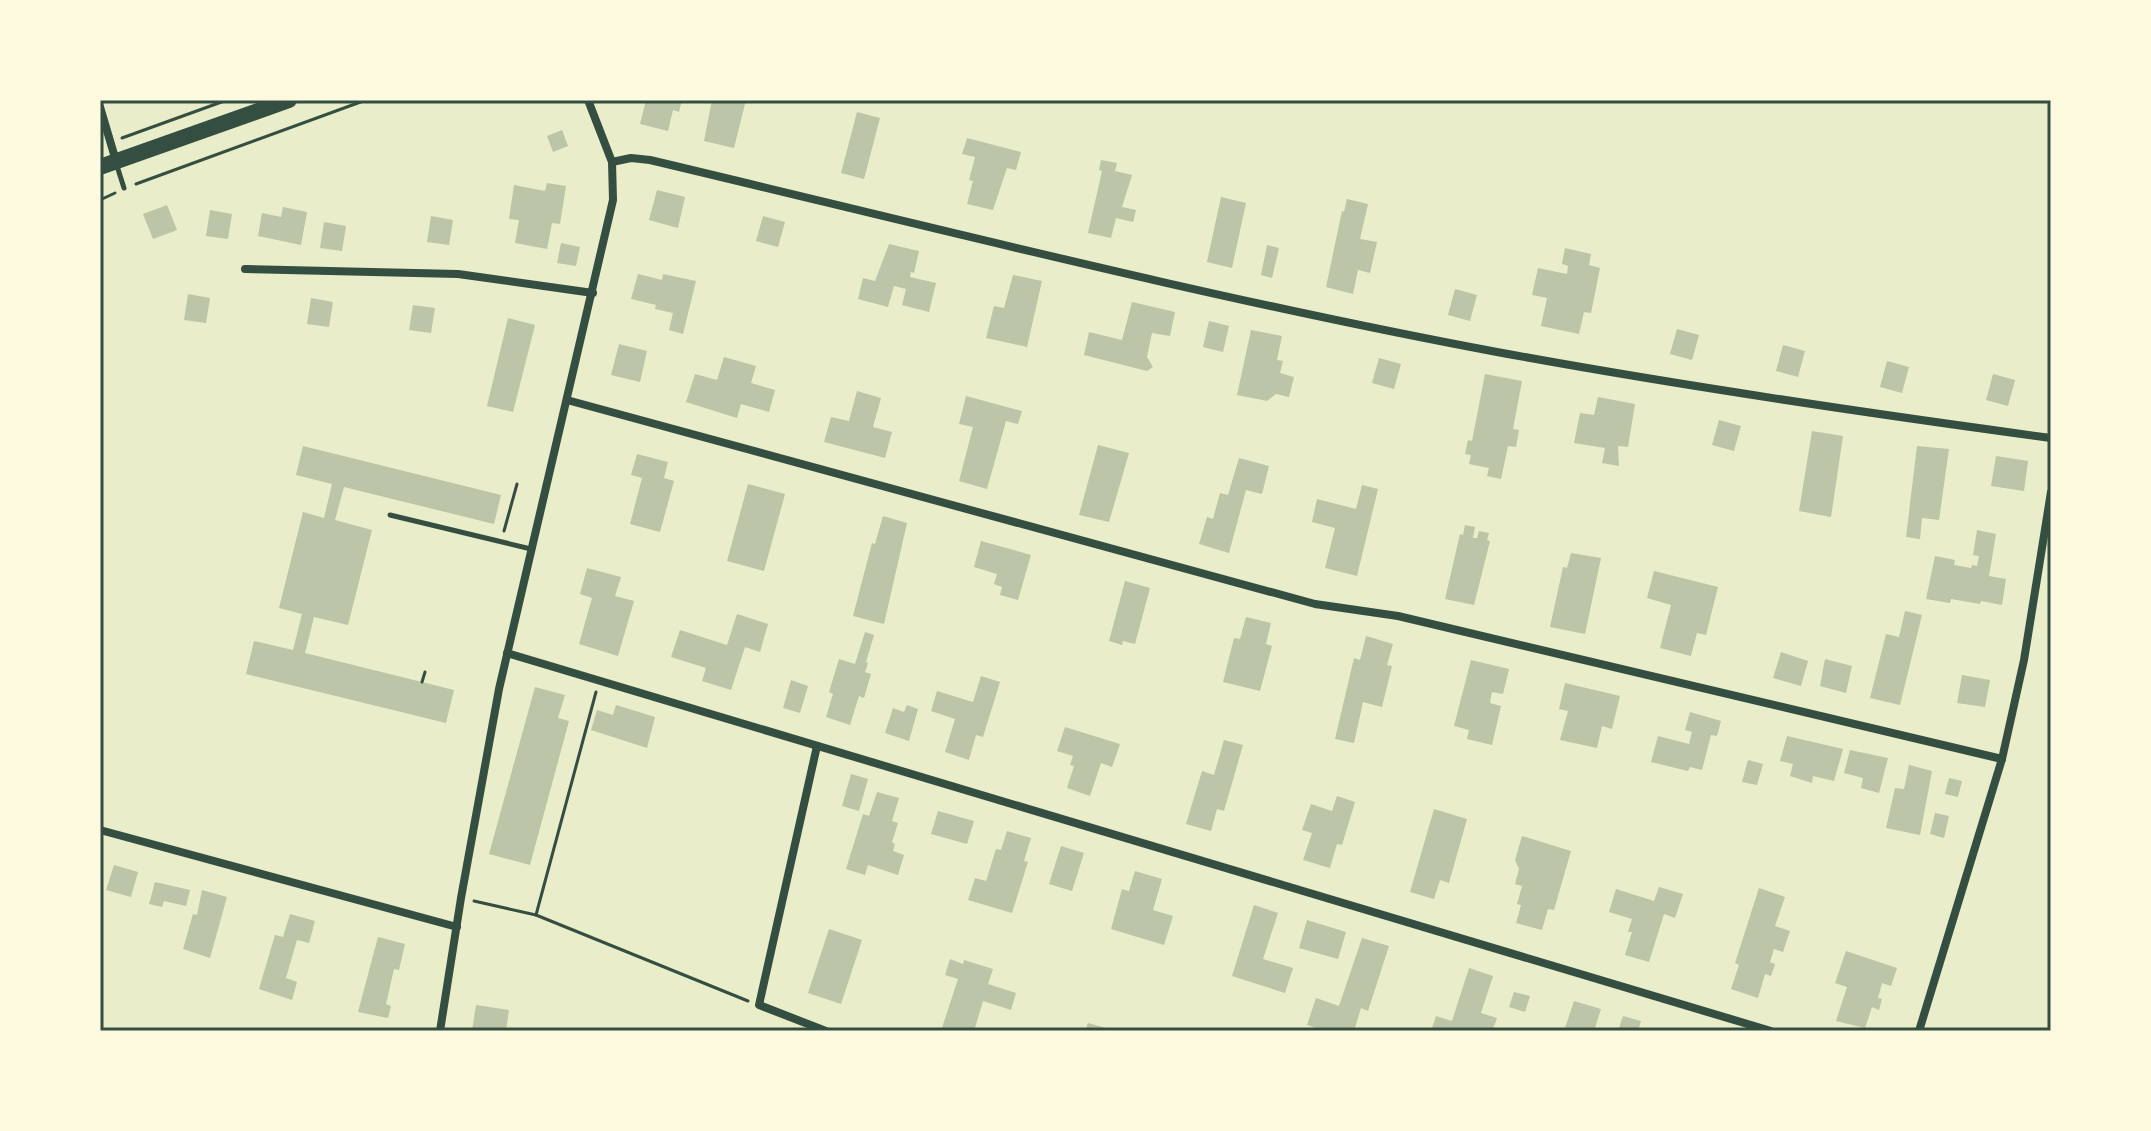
<svg xmlns="http://www.w3.org/2000/svg" width="2151" height="1131" font-family="Cabin,sans-serif">
<style>
.building{fill:#bcc5a7}
.lines{fill:none;stroke-linecap:round;stroke-linejoin:round}
.path{stroke:#344e41;stroke-width:3}
.service{stroke:#344e41;stroke-width:5}
.minor{stroke:#344e41;stroke-width:8}
.primary{stroke:#344e41;stroke-width:16}
.neatline{fill:none;stroke:#344e41;stroke-width:3}
</style>
<rect width="100%" height="100%" fill="#e9edc9"/>
<g class="building">
<path d="M646 100H682L679 112 673 110 668 131 640 124Z"/>
<path d="M712 100H746L734 148 704 141Z"/>
<path d="M857 112 880 118 864 179 841 173Z"/>
<path d="M562 130 568 146 553 152 547 136Z"/>
<path d="M967 138 1021 152 1016 170 1007 168 993 210 967 204 973 181 969 180 975 157 962 154Z"/>
<path d="M1101 160 1117 163 1115 171 1132 175 1122 207 1136 210 1133 222 1116 218 1111 238 1088 233 1102 171 1099 170Z"/>
<path d="M547 183 566 186 560 224 552 223 547 249 515 243 519 220 509 219 514 185 545 191Z"/>
<path d="M657 190 685 197 678 228 649 220Z"/>
<path d="M1221 197 1246 203 1232 268 1207 262Z"/>
<path d="M1347 199 1368 204 1360 239 1377 242 1370 273 1358 270 1353 294 1326 287 1342 211 1344 212Z"/>
<path d="M167 205 177 230 153 239 143 214Z"/>
<path d="M283 207 307 212 301 245 258 236 262 213 281 217Z"/>
<path d="M210 210 232 214 228 239 206 236Z"/>
<path d="M431 216 453 220 449 245 427 242Z"/>
<path d="M763 216 785 222 778 247 756 241Z"/>
<path d="M324 222 346 226 342 251 320 248Z"/>
<path d="M561 243 580 247 576 266 557 263Z"/>
<path d="M889 244 919 251 914 273 911 272 910 277 936 283 929 312 902 305 906 289 894 286 888 307 858 299 863 278 875 281Z"/>
<path d="M1267 245 1279 248 1272 278 1261 275Z"/>
<path d="M1565 248 1591 254 1589 265 1600 268 1591 313 1584 312 1579 334 1541 326 1547 298 1532 295 1538 268 1567 274 1568 266 1562 264Z"/>
<path d="M638 274 662 280 663 274 696 281 683 334 669 330 673 313 655 309 656 305 631 299Z"/>
<path d="M1013 275 1042 281 1027 347 986 338 994 306 1004 308Z"/>
<path d="M1455 289 1477 295 1470 321 1448 315Z"/>
<path d="M188 294 210 298 206 323 184 320Z"/>
<path d="M311 298 333 302 329 327 307 324Z"/>
<path d="M1132 302 1175 312 1170 336 1152 333 1147 357 1153 367 1147 371 1084 355 1089 332 1122 340Z"/>
<path d="M413 305 435 308 431 333 409 330Z"/>
<path d="M508 318 535 325 513 412 487 406Z"/>
<path d="M1209 321 1229 326 1223 352 1203 347Z"/>
<path d="M1677 329 1699 335 1692 360 1670 354Z"/>
<path d="M1251 330 1282 336 1277 360 1283 361 1280 373 1294 377 1289 397 1276 394 1267 401 1237 395Z"/>
<path d="M619 344 647 351 640 382 611 375Z"/>
<path d="M1783 345 1805 351 1798 377 1776 371Z"/>
<path d="M724 357 756 366 751 383 775 390 769 412 741 404 737 418 686 402 695 374 717 380Z"/>
<path d="M1379 358 1401 364 1394 389 1372 383Z"/>
<path d="M1887 361 1909 367 1902 393 1880 387Z"/>
<path d="M1485 374 1522 381 1513 429 1519 430 1516 447 1508 446 1501 479 1487 476 1489 468 1469 464 1471 455 1465 454 1468 440 1472 441Z"/>
<path d="M1993 374 2015 380 2008 406 1986 400Z"/>
<path d="M857 391 881 398 873 427 892 432 885 458 824 442 831 417 849 421Z"/>
<path d="M966 396 1022 411 1018 424 1006 421 987 489 959 481 973 427 959 424Z"/>
<path d="M1598 397 1635 404 1628 447 1618 446 1619 466 1602 463 1605 448 1574 443 1580 413 1594 415Z"/>
<path d="M1719 420 1741 426 1734 451 1712 445Z"/>
<path d="M1812 431 1843 436 1831 517 1799 511Z"/>
<path d="M1098 445 1129 453 1109 522 1079 515Z"/>
<path d="M303 446 501 495 494 524 344 487 335 520 372 530 348 625 314 617 305 653 454 690 446 723 246 674 254 641 293 650 302 614 279 608 303 512 324 518 332 484 296 475Z"/>
<path d="M1917 446 1949 449 1939 520 1922 518 1920 539 1906 537Z"/>
<path d="M637 454 668 462 664 478 674 481 660 532 630 524 642 478 631 475Z"/>
<path d="M1996 456 2028 461 2024 491 1991 486Z"/>
<path d="M1239 458 1269 466 1262 494 1246 490 1229 553 1199 544 1207 517 1213 519 1220 493 1228 495Z"/>
<path d="M748 484 785 494 764 571 727 561Z"/>
<path d="M1362 485 1378 489 1357 576 1325 568 1335 528 1312 522 1317 499 1356 509Z"/>
<path d="M883 516 907 523 884 624 853 616 872 543 875 544Z"/>
<path d="M1465 525 1475 527 1473 538H1477L1479 531 1489 533 1487 540 1490 541 1474 605 1445 599 1460 534 1463 535Z"/>
<path d="M1977 530 1996 534 1989 576 2006 579 2002 605 1981 601 1980 604 1951 599 1950 603 1926 599 1935 556 1955 560 1954 565 1971 568 1972 565 1977 566 1979 556 1973 555Z"/>
<path d="M981 541 1031 555 1018 600 1000 595 1002 587 994 584 997 574 974 567Z"/>
<path d="M1571 553 1601 558 1585 634 1550 627 1563 567 1567 568Z"/>
<path d="M587 568 621 577 615 596 634 601 618 656 579 644 592 598 580 594Z"/>
<path d="M1654 571 1718 587 1706 635 1697 633 1691 656 1660 648 1671 605 1647 598Z"/>
<path d="M1125 581 1150 588 1135 644 1123 641 1122 645 1109 641Z"/>
<path d="M1905 611 1922 615 1900 705 1870 698 1886 634 1899 637Z"/>
<path d="M737 614 768 624 760 652 745 647 731 690 702 681 706 668 671 657 680 630 727 645Z"/>
<path d="M1246 617 1271 623 1266 644 1272 646 1260 691 1223 682 1234 638 1240 639Z"/>
<path d="M865 632 874 635 866 662 868 663 865 672 871 674 864 698 859 696 850 725 826 717 833 694 829 692 839 659 855 664Z"/>
<path d="M1366 636 1393 644 1387 665 1392 666 1382 707 1363 702 1354 743 1335 739 1354 658 1360 660Z"/>
<path d="M1781 652 1808 661 1801 686 1773 678Z"/>
<path d="M1825 659 1852 666 1846 693 1820 686Z"/>
<path d="M1471 660 1509 669 1503 694 1492 692 1490 703 1501 706 1492 745 1467 739 1469 730 1454 726Z"/>
<path d="M1962 675 1990 680 1985 707 1957 703Z"/>
<path d="M981 676 1000 682 983 737 976 735 969 760 945 752 955 719 931 711 937 691 973 702Z"/>
<path d="M791 680 808 686 800 713 783 708Z"/>
<path d="M1565 683 1620 696 1612 729 1602 726 1597 748 1560 740 1568 711 1559 709Z"/>
<path d="M535 687 565 695 558 718 569 721 530 865 489 854Z"/>
<path d="M616 705 655 717 647 748 591 730 597 710 613 715Z"/>
<path d="M907 705 918 709 909 741 885 733 893 708 904 712Z"/>
<path d="M1690 712 1721 721 1717 736 1711 735 1702 770 1690 767 1688 771 1651 762 1658 736 1689 744 1692 732 1685 730Z"/>
<path d="M1065 727 1120 744 1112 767 1101 763 1090 796 1067 788 1074 766 1070 765 1073 756 1057 751Z"/>
<path d="M1787 736 1843 749 1834 781 1813 776 1812 783 1790 776 1793 764 1780 761Z"/>
<path d="M1224 740 1243 745 1224 811 1217 809 1211 831 1186 824 1202 771 1214 775Z"/>
<path d="M1850 750 1888 758 1879 793 1861 788 1863 778 1844 773Z"/>
<path d="M1748 760 1763 764 1757 785 1742 782Z"/>
<path d="M1909 765 1932 771 1920 835 1886 828 1895 788 1904 789Z"/>
<path d="M851 774 868 779 859 811 842 806Z"/>
<path d="M1949 778 1962 781 1958 797 1945 794Z"/>
<path d="M877 792 899 798 892 821 898 823 892 842 895 844 893 851 904 855 898 875 868 865 865 875 846 869 863 814 869 816Z"/>
<path d="M1337 796 1355 802 1342 845 1337 844 1330 868 1303 860 1312 833 1302 830 1311 804 1332 811Z"/>
<path d="M1434 809 1467 819 1449 883 1440 880 1434 899 1410 892Z"/>
<path d="M938 811 974 821 967 844 931 834Z"/>
<path d="M1935 813 1949 816 1944 838 1930 834Z"/>
<path d="M1007 831 1031 838 1024 861 1028 862 1012 913 968 900 975 878 986 881 996 849 1001 850Z"/>
<path d="M1522 836 1571 851 1554 910 1548 909 1542 930 1516 923 1521 905 1517 904 1522 886 1515 884 1519 869 1515 860Z"/>
<path d="M1061 846 1084 853 1072 891 1049 884Z"/>
<path d="M114 865 138 872 131 897 106 890Z"/>
<path d="M1135 871 1162 879 1153 910 1173 916 1164 945 1111 929 1122 889 1129 891Z"/>
<path d="M155 882 190 890 186 906 164 901 162 907 149 904Z"/>
<path d="M1659 887 1683 894 1675 918 1664 914 1649 962 1625 955 1632 932H1628L1632 919 1609 912 1616 889 1654 901Z"/>
<path d="M1759 888 1785 897 1775 926 1790 931 1783 952 1774 949 1770 962 1775 964 1771 976 1765 974 1758 998 1731 989 1739 965 1735 963Z"/>
<path d="M202 890 227 897 210 958 183 949 193 914 197 915Z"/>
<path d="M1254 905 1278 913 1263 959 1293 968 1285 993 1232 976Z"/>
<path d="M290 914 315 921 309 943 297 940 286 978 297 982 292 1000 259 989 275 935 283 937Z"/>
<path d="M1307 920 1346 932 1338 959 1299 948Z"/>
<path d="M829 929 862 940 841 1004 808 993Z"/>
<path d="M378 937 405 944 399 970 394 969 386 1004 391 1006 388 1018 358 1012Z"/>
<path d="M1362 938 1389 946 1368 1011 1361 1008 1354 1031H1326L1307 1025 1316 998 1339 1006Z"/>
<path d="M1846 951 1897 968 1891 986 1882 983 1878 998 1882 999 1879 1010 1872 1007 1865 1028 1836 1021 1847 987 1835 983Z"/>
<path d="M950 959 963 964 964 960 993 969 988 984 1016 993 1011 1010 983 1001 974 1031H941L958 979 945 975Z"/>
<path d="M1469 968 1493 976 1481 1013 1497 1018 1492 1031H1431L1436 1016 1452 1021Z"/>
<path d="M1514 992 1530 996 1525 1012 1509 1007Z"/>
<path d="M1574 1001 1601 1009 1594 1031H1564Z"/>
<path d="M476 1005 509 1010 506 1031H472Z"/>
<path d="M1623 1016 1641 1021 1638 1031H1618Z"/>
<path d="M1088 1023 1113 1030 1112 1031H1085Z"/>
</g>
<g class="lines">
<g class="path">
<path d="M122 138 227 100"/>
<path d="M136 184 366 100"/>
<path d="M100 200 115 193"/>
<path d="M504 531 517 484"/>
<path d="M422 682 425 672"/>
<path d="M474 901 536 915 748 1001"/>
<path d="M536 915 596 692"/>
</g>
<g class="service">
<path d="M117 166 124 188"/>
<path d="M390 515 531 549"/>
</g>
<g class="minor">
<path d="M100 107 116 161"/>
<path d="M612 162 631 158 650 160C932 227 1213 299 1497 352 1681 386 1866 413 2051 438"/>
<path d="M245 269 458 274 593 293"/>
<path d="M567 400 1315 604 1398 616 2002 759"/>
<path d="M507 653 1771 1031"/>
<path d="M817 746 759 1005 826 1031"/>
<path d="M100 830 457 927"/>
<path d="M440 1031 461 898 499 689 613 200 612 162 588 100"/>
<path d="M1919 1031 2002 759 2024 660 2051 492"/>
</g>
<path class="primary" d="M100 167 289 100"/>
</g>
<rect width="2151" height="1131" fill="none" stroke="#fefae0" stroke-width="204"/>
<rect x="102" y="102" width="1947" height="927" class="neatline"/>
</svg>
